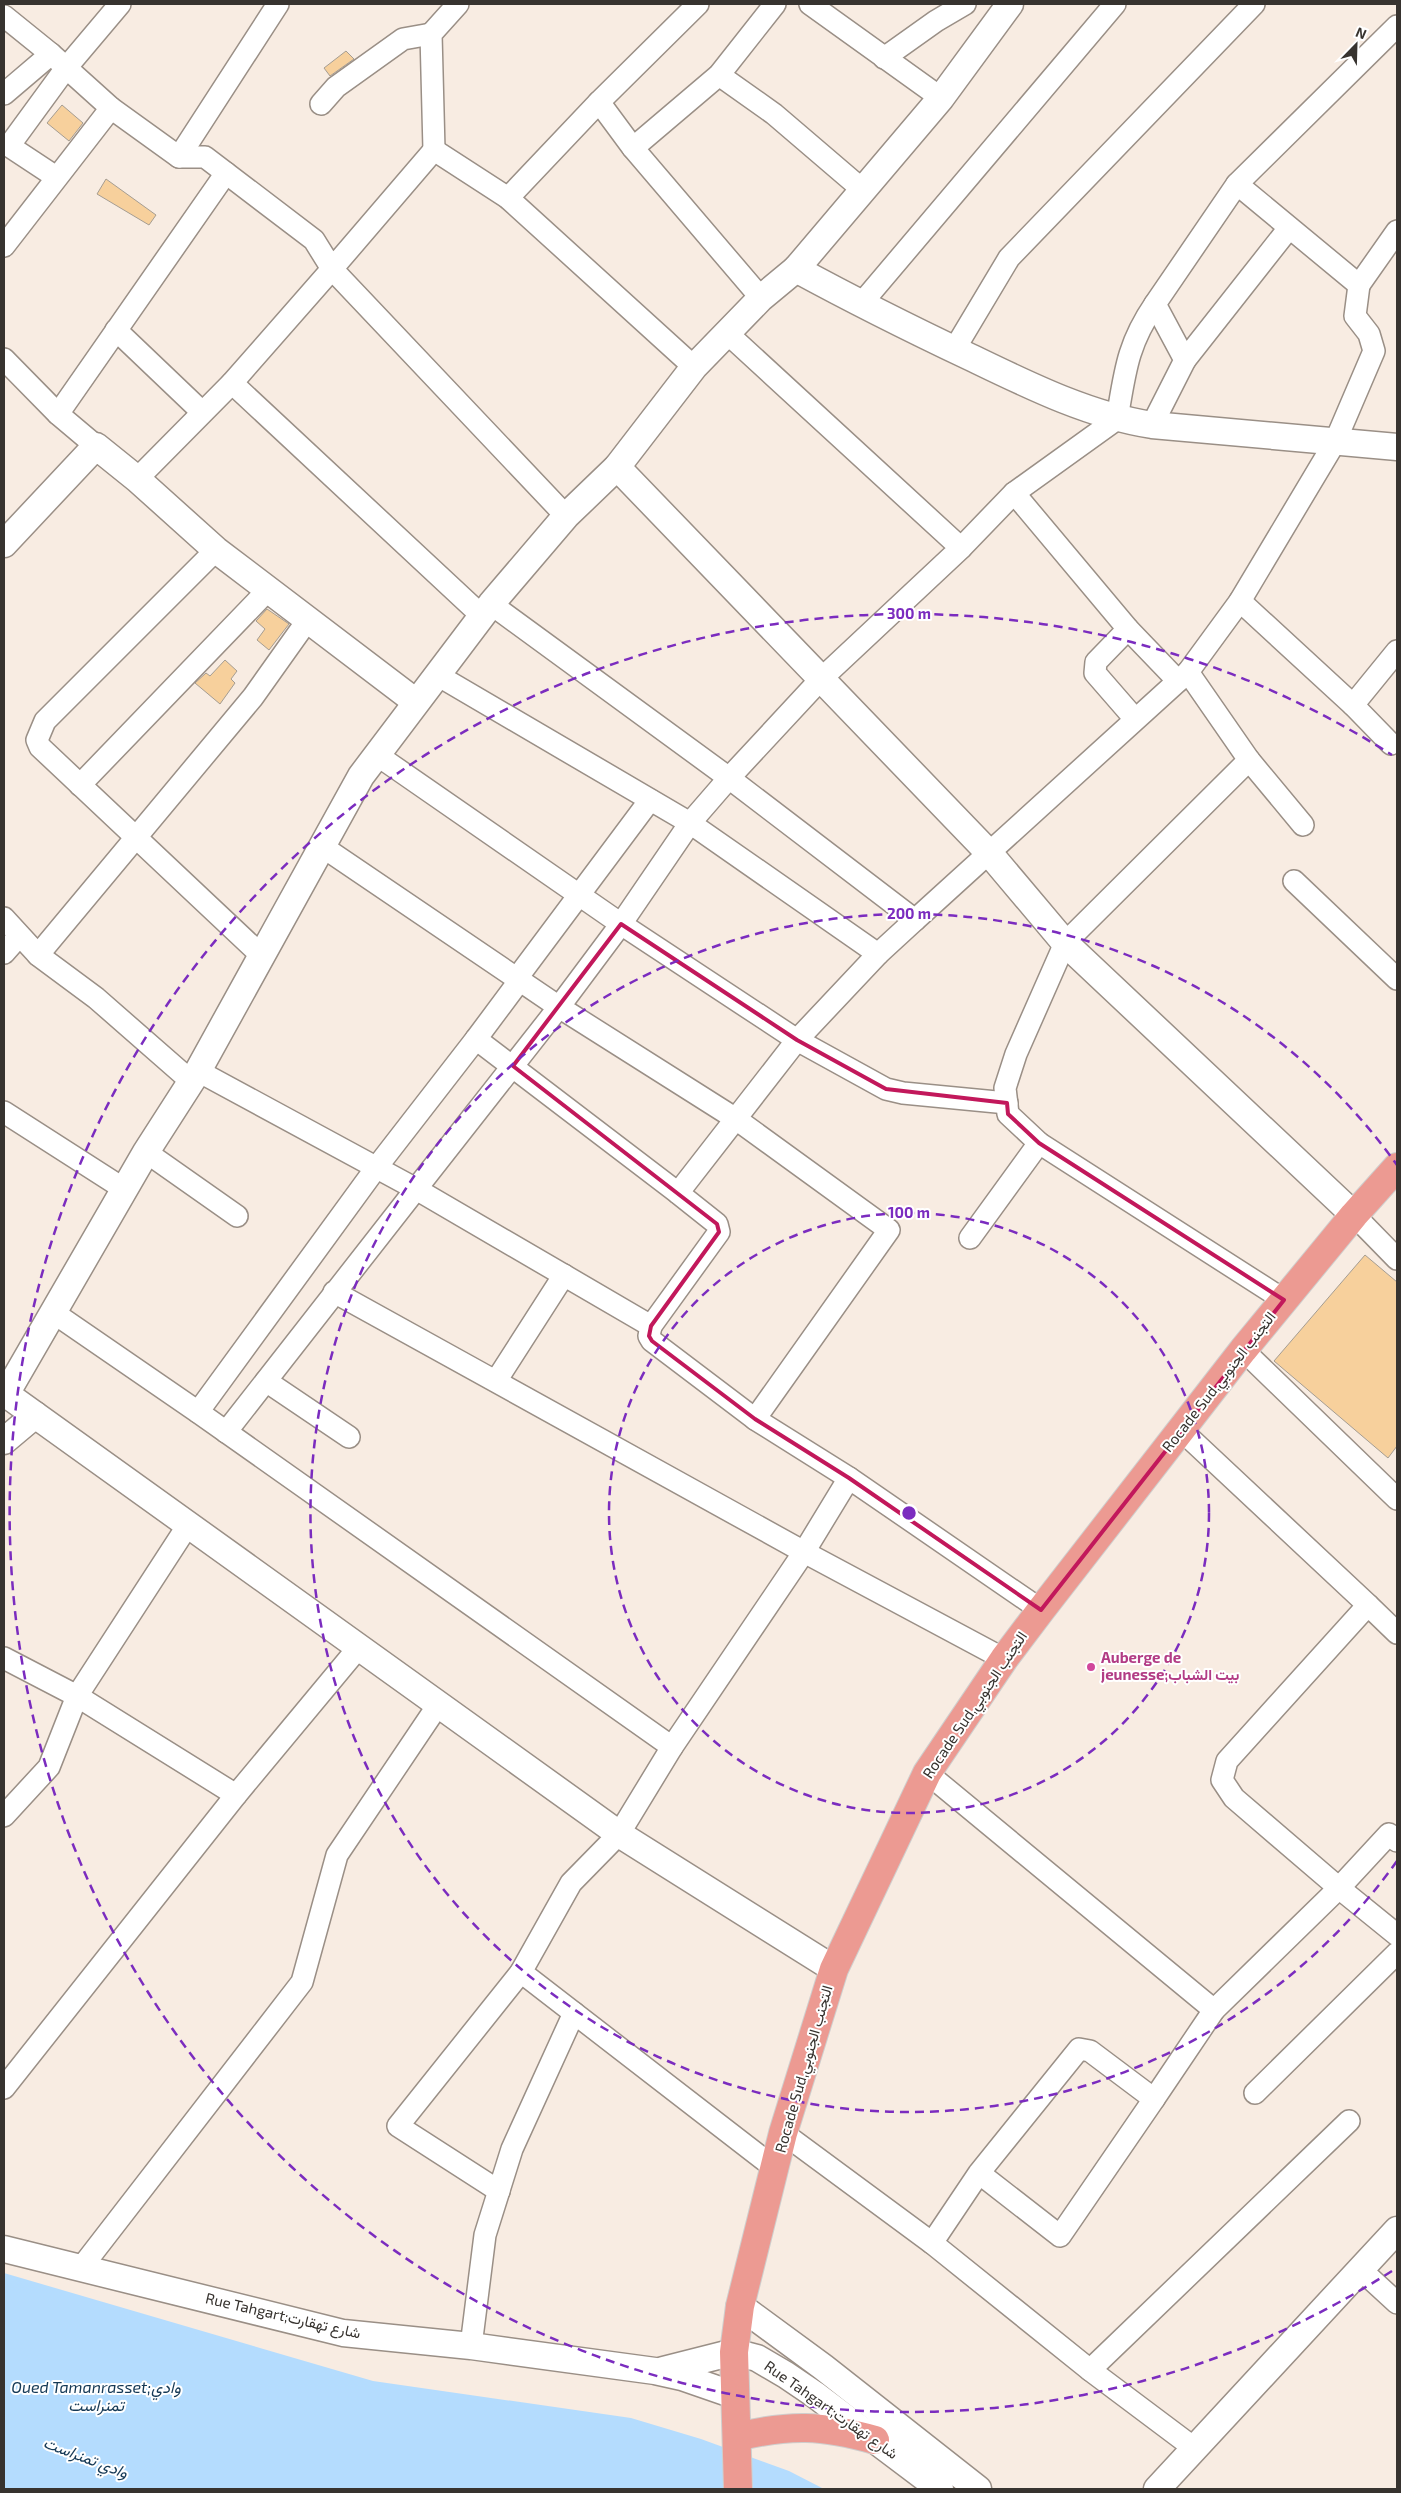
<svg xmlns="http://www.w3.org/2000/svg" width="1401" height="2493" font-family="'Exo 2',Vazirmatn,sans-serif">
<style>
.water{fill:#b4dcfe}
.building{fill:#f7d09c;stroke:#a59d92}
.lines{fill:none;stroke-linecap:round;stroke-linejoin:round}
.minor-casing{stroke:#9a8f86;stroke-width:24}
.tertiary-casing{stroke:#9a8f86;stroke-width:29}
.primary-casing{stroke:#cfcecd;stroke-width:30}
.minor{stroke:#fff;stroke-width:21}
.tertiary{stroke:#fff;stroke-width:26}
.primary{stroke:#ec9a92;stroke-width:28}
.marked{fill:none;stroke:#c2185b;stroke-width:4;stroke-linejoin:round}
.ring{fill:none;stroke:#7b2cbf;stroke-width:2.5;stroke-dasharray:9 6}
.hotel-dot{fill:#d1479c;stroke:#fff;stroke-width:2}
.labels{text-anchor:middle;stroke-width:4;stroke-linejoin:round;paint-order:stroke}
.street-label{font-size:15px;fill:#37332f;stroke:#fff}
.hotel-label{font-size:15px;font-weight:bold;fill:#b23c85;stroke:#fff;text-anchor:start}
.water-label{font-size:16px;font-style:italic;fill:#153956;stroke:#fff}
.centre{fill:#7b2cbf;stroke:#fff;stroke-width:2.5}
.ring-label{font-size:15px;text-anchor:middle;font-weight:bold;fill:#7b2cbf;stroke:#fff;stroke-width:4;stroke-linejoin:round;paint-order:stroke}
</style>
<rect width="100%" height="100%" fill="#f8ece2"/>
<path class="water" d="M4 2273 373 2381 631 2418 701 2439 789 2471 824 2489H4Z"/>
<g class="building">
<path d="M346 51 354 59 330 76 324 68Z"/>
<path d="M62 105 83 123 69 141 47 123Z"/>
<path d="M106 179 156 215 149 225 97 194Z"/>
<path d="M267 609 289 624 269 650 257 640 265 629 256 621Z"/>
<path d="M225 660 237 671 231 679 235 683 220 704 195 683 206 673 210 676Z"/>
<path d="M1365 1255 1397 1282V1446L1388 1458 1274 1361Z"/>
</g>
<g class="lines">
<defs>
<g id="minor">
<path d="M810 4 941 98"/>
<path d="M4 16 51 54 111 108 179 157H205L314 240 332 269 434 150 508 198 694 367"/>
<path d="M1397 26 1237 184 1359 285 1397 231"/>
<path d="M884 58 936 21 965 4"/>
<path d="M719 75 774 114 864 191"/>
<path d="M4 94 51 54"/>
<path d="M599 102 633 148 761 298"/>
<path d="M321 104 336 87 403 39 431 34"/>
<path d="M633 148 719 75 775 4"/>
<path d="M434 150 431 34 458 4"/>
<path d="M179 157 278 4"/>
<path d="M56 177 9 146 66 68 120 4"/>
<path d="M508 198 599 102 698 4"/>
<path d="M4 246 111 108"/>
<path d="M861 304 1115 4"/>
<path d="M116 330 202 412"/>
<path d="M954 350 1009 258 1254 4"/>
<path d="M4 359 58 414 96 446"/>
<path d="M1185 360 1289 228"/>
<path d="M232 383 482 616"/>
<path d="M58 414 226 173"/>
<path d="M1152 425 1185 360 1155 304 1237 184"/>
<path d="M137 479 232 383 332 269 566 516"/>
<path d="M1014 493 1128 629 1178 681"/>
<path d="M961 548 1014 493 1117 419C1125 372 1127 345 1155 304"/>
<path d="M216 550 45 721 37 740 40 747 262 956"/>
<path d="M1240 601 1353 705 1397 651"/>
<path d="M491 604 729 778 915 920 1188 672"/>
<path d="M1128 629 1096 662 1095 673 1135 719"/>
<path d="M439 676 690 823 878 954 915 920"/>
<path d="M1353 705 1391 744"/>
<path d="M377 755 621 924 797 1040 886 1089 903 1093 1007 1103"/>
<path d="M1249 760 1303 825"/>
<path d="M80 785 268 590"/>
<path d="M323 847 559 1007 736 1119 889 1230 755 1419"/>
<path d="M1294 881 1397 979"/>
<path d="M4 918 38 955 96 998 192 1082"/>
<path d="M4 953 19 936"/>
<path d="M38 955 253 697 307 621"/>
<path d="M517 978 650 800"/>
<path d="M520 980 476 1039 678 1193"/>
<path d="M198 1071 416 1189 559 1007 621 924 690 823 729 778 820 680 961 548 727 333"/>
<path d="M4 1112 124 1189"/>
<path d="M146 1152 237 1216"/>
<path d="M1354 1215 1397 1259"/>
<path d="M970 1238 1039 1143"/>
<path d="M334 1292 804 1552 849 1478 1041 1610"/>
<path d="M1284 1300 1039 1143 1008 1114 1005 1088 1016 1054 1065 943 1249 760 1188 672 1240 601 1335 442 1374 351 1369 334 1355 316 1359 285"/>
<path d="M54 1313 198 1412 672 1747 619 1834 571 1883 521 1972 776 2169"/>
<path d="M651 1326 719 1232 717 1224 678 1193 797 1040 878 954"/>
<path d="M1243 1350 1397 1499"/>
<path d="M266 1381 349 1437"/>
<path d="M496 1381 564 1275"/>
<path d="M198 1412 376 1168 476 1039"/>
<path d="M1181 1430 1368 1605"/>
<path d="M226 1432 416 1189 651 1326 649 1336 652 1341 755 1419 849 1478"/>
<path d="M1397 1633 1368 1605 1227 1761 1222 1780 1234 1798 1339 1888 1397 1935"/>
<path d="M4 1658 77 1696 236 1795 359 1647"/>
<path d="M672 1747 804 1552 1004 1659"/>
<path d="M927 1773 1214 2010"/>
<path d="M4 1816 49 1767 77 1696 188 1525"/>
<path d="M4 2088 236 1795"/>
<path d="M1255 2093 1397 1953"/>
<path d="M1154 2099 1214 2010 1339 1888 1389 1834 1397 1841"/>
<path d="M783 2133 932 2243 1090 2370 1194 2448"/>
<path d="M499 2191 398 2126 521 1972"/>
<path d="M932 2243 979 2173 1079 2049 1090 2051 1154 2099 1060 2236 979 2173"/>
<path d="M81 2268 302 1982 337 1855 438 1705"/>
<path d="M1360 2269 1397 2303"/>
<path d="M471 2346 485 2235 512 2149 574 2013"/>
<path d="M1090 2370 1349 2121"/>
</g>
<g id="tertiary">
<path d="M796 269C853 300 911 329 970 357 1028 385 1088 415 1152 425L1397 447"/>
<path d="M617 467 990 854 1065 943 1354 1215"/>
<path d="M4 544 96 446 137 479 216 550 416 702"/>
<path d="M4 1441 35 1415"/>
<path d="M834 1969 619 1834 6 1394 146 1152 198 1071 361 776 491 604 566 516 617 467 694 367 761 298 796 269 941 98 1010 4"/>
<path d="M4 2249 343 2333 471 2346 655 2371 682 2377 734 2395"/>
<path d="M740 2306 823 2367 978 2489"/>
<path d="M663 2370 734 2352 757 2358 786 2375 814 2394 940 2489"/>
<path d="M1157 2489 1397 2230"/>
</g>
<g id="primary">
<path d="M737 2437C790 2424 822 2425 875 2440"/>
<path d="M738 2489 734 2352 740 2306 783 2133 834 1969 927 1773 1004 1659 1041 1610 1243 1350 1354 1215 1397 1167"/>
</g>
</defs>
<use href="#minor" class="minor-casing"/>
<use href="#tertiary" class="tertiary-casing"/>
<use href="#primary" class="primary-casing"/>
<use href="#minor" class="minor"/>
<use href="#tertiary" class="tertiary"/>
<use href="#primary" class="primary"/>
</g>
<path class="marked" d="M621 924 797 1040 886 1089 1007 1103 1008 1114 1039 1143 1284 1300 1041 1610 849 1478 755 1419 652 1341 649 1336 651 1326 719 1232 717 1224 513 1066Z"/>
<g class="ring">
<circle cx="909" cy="1513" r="300"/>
<path d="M1397 1861A599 599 0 1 1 1397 1165"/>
<path d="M1392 2271A899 899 0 1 1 1392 755"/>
</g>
<circle class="hotel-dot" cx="1091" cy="1667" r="5"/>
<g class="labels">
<g class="street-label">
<text transform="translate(1219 1382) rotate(-52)" y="5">Rocade Sud,التجنب الجنوبي</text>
<text transform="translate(975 1705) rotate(-56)" y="5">Rocade Sud,التجنب الجنوبي</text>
<text transform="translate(804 2069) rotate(-74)" y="5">Rocade Sud,التجنب الجنوبي</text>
<text transform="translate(283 2316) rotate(13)" y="5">Rue Tahgart;شارع تهقارت</text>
<text transform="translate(831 2410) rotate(35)" y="5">Rue Tahgart;شارع تهقارت</text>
</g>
<g class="hotel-label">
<text x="1101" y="1663">Auberge de<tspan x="1101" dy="17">jeunesse;بيت الشباب</tspan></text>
</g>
<g class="water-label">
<text x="96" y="2393">Oued Tamanrasset;وادي<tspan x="96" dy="18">تمنراست</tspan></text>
<text transform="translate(86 2457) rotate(21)" y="6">وادي تمنراست</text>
</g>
</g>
<circle cx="909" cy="1513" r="8" class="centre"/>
<g class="ring-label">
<text x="909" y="619">300 m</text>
<text x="909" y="919">200 m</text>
<text x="909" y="1218">100 m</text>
</g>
<rect width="1401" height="2493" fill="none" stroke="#37332f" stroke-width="10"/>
<g transform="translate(1356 45) rotate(23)" stroke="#ffffff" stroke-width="4" paint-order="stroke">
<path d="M0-4L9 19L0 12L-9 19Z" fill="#37332f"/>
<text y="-8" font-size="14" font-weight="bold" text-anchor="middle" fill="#37332f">N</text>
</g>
</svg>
